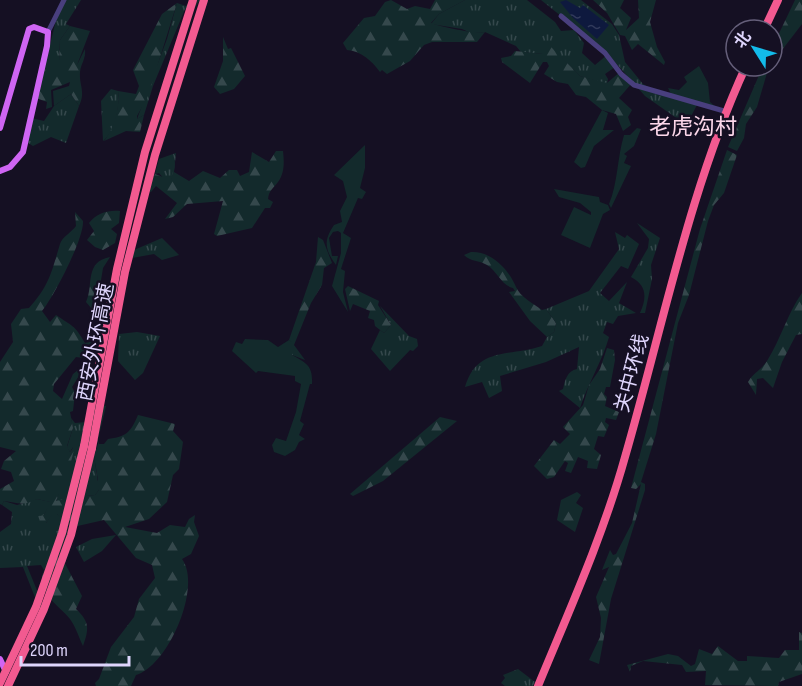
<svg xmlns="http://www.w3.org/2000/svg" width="802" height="686" font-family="'Sofia Sans Condensed','Noto Sans SC',sans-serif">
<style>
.grass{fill:url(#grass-tufts)}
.forest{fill:url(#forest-firs)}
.green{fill:#132a2c}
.water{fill:url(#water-ripples)}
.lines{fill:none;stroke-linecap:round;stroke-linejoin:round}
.minor{stroke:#493f7e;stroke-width:5}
.major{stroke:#cf65f3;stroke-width:6}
.highway{stroke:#f25a90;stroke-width:8}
.highway-bridge{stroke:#f25a90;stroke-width:8}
.labels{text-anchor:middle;stroke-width:5;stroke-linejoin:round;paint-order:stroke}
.street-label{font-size:20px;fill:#ded5fc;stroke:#151023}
.quarter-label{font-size:22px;fill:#fcd7ea;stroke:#151023}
</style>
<defs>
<pattern id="grass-tufts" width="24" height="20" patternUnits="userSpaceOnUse" patternTransform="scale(1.5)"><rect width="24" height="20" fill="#132a2c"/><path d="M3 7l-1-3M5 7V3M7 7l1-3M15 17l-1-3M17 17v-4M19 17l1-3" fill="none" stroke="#35484c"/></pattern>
<pattern id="forest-firs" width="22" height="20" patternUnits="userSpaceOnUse" patternTransform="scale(1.5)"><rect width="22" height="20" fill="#132a2c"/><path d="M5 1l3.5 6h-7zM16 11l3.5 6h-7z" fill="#35484c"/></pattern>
<pattern id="water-ripples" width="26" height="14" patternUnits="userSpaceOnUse" patternTransform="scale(1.5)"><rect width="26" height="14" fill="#0e193e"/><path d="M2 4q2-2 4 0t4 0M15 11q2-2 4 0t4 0" fill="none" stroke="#313a5b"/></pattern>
</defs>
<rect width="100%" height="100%" fill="#151023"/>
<g class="grass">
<path d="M64 0H81L66 24 70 26 60 40 59 61H46L58 12Z"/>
<path d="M191 0H200L193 10 185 9 153 86 144 115 137 119 167 39 177 3 186 6Z"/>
<path d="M465 0H527L555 22 561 31 574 30 584 43 582 53 595 65 607 55 615 67 605 74 608 79 607 84 580 76 550 47 545 46 543 54 521 52 516 46 485 32 471 33 462 29 431 24 439 14Z"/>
<path d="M541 0H581L612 24 619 35 625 62 643 84 663 95 698 103 688 122H682L645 96 606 52Z"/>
<path d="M111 89 118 91C120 107 115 131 103 141L101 101Z"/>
<path d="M71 94 79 106 66 143 51 137 33 146 25 141 31 118 44 121 54 106Z"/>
<path d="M173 154C177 162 174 172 171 181L165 180 159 173 155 174 159 159Z"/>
<path d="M637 223 660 238 651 265 652 279 645 313H640C647 298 647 285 631 277L648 248 649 239Z"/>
<path d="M615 232 625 238 627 235 639 244 628 269 621 266 600 293 609 301 627 282 619 303 636 313 618 316 613 324 607 322 603 333 609 337C602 362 588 383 580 408L559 391 563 389C565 380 567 371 577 369L579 347 546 362 500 376 502 391 489 398 482 382 465 387C477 346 510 357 542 346L547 337 554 332 556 323 546 309 589 291 619 249Z"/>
<path d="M162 238 179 255 162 260 154 254 132 258 134 250Z"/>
<path d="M380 306 409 336 417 339 418 346 413 351 410 350 390 371 371 349 380 330 384 333 391 325Z"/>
<path d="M137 332 160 336 143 373 135 380 118 361 119 334Z"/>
<path d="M99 404 106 406 94 456 99 490 95 495 86 496 82 501 56 502 73 447 70 452 67 447 73 428 71 418 75 423 87 422 90 407Z"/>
<path d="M37 499 51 502 44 515 48 531 46 523 52 514H57C75 529 74 543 65 563L62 560 44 570 41 565 27 566 45 610 42 615 23 567 0 568V532L11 524 12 512 2 505 4 501 17 505Z"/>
<path d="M116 535 102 551 84 562 76 547 92 539Z"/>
<path d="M518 669 535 682 533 686H505L501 683 505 678 503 675Z"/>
</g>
<g class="forest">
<path d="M391 0 407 9 415 6 430 9 435 0H465L439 14 431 23C442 27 474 34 485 32L477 42H432L424 45 410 61 387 74 382 70 380 72C372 61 361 51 347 50L343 43 364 18 375 16 385 2Z"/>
<path d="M593 0H624L620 8 631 18 626 30 639 18 638 0H656L650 22 657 47 665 62 664 65 638 44 632 50 625 36 620 35 607 13Z"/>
<path d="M795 0H802V24L772 63V48Z"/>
<path d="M177 3 148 96 137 116V119L144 115 140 132 126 131 104 141C114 129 120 107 118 91L136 94 139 86 133 70 162 14Z"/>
<path d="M70 26 90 31 77 65 85 49C86 59 81 63 80 72 79 86 86 92 79 106L71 94 54 106 53 91 69 86 70 82 51 90 52 107 46 109 47 102 36 98 46 61H59L60 40Z"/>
<path d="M223 37 228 49 231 48 245 76 234 89 220 94 214 87 223 61Z"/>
<path d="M543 43 550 46 580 76 607 83 620 72 632 83 619 98 632 110 628 117 631 125 623 131 616 114 602 110 586 97 576 95 568 84 557 82 544 74 549 66 547 62H543L530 83 502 62 501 58 511 56 515 51 543 54Z"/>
<path d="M763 66H769L757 107 746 124 744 138 737 151 728 147Z"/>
<path d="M727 150 737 155 724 193 714 205 708 221 689 295 678 323 656 434 641 482 645 484V490L611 599 599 664 589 660 600 637 601 618 596 597 609 567 602 570 610 550 613 555 616 554 632 523 641 484 636 489 631 488 700 229Z"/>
<path d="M276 151H283C284 161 285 172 278 182 273 189 269 190 268 199L273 202 270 208H265L252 228 217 236 214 234 223 201 187 204 173 217 165 219 177 203 156 186 151 192 147 190 155 174 171 180 175 161 173 154 176 153 174 172 189 181 203 171 220 178 229 170H237L240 176 249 172 252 152 269 162Z"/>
<path d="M120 211 119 223 111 229 117 234 115 243 103 250 95 247 87 240 94 231 89 223C97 213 108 210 120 211Z"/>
<path d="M75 212 83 221C84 239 53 298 42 311L50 322 56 315C73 327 74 324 85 343L107 337 91 359 76 357 54 384 53 391 62 399 73 374 88 362 72 387 75 393 73 411 70 412 73 428 67 446 70 452 75 446 63 493 59 494 56 501 74 497 82 501 86 496 95 495 99 490 95 485 98 480 94 456 99 441V444H104L108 439C126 437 131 432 138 415L175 424 173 431 183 442 179 469 173 475 167 502 149 519 125 527 157 533 170 525 185 527 189 519 195 515 194 522 199 536 191 554 182 559C202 586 169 665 136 675L131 686H96L95 683 99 679 111 647 134 617 139 599 155 578 152 565 136 558 104 520 73 527 66 525 57 514 52 515 46 523 49 536 42 530 40 516 44 515 50 502 37 499C25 506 17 503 4 501L2 505 0 504V489L14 481 11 472 1 469 4 461 16 451 0 447V362L13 342 11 324 21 309 29 308C50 285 52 270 60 244 62 237 72 232 76 226Z"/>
<path d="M318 237 323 240 332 263 324 268 322 285 311 303 294 345 305 360 292 355V343L289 340 316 262Z"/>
<path d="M471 252C493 251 510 272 516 287 520 297 534 304 542 310L546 309 556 323 554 332 547 337 530 321 509 292 515 291 513 288C501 285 498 272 487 265 479 260 471 262 464 255Z"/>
<path d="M110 257 103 268 98 298 92 309 86 302C94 285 84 262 110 257Z"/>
<path d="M348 286 379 301 378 305 391 325 384 333 375 326 374 320 368 318 370 311 353 304 350 311 345 289Z"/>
<path d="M802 293V334L796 335 782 362 773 388 763 378 757 379 756 395 748 382C753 373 761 370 767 361 781 339 787 314 802 293Z"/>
<path d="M607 348 614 350 615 360 610 387H606L604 394 607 397 605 406 619 412 616 420 606 418 605 422 609 425 604 437 598 436 594 449 601 455 597 469 587 468 588 461 578 457 571 473 565 471 568 463 565 461 554 477 547 479 534 466 554 440 560 444 570 434 563 427 583 405 589 385 600 369Z"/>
<path d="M440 417 457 421 383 481 353 496 350 494Z"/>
<path d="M577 492 581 495 576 503 583 508 575 532 557 520 561 500Z"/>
<path d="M57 548 82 596 76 609C90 622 89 629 83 646 79 638 76 627 70 619 59 605 30 588 47 566L45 563Z"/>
<path d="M799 632 802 633V674L779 682 778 686 705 685 706 671 686 672 682 665 643 661 631 666 630 672 627 665 668 654 678 656 691 666 695 664 699 649 712 654 718 646 738 661H747V656L779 658 785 650H799Z"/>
</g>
<g class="green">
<path d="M699 66 708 83 710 102 716 107 672 96 668 88 679 90 687 82 684 77Z"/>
<path d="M602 110 608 113 603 130H614L594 146 585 167 581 168 574 162Z"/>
<path d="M637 128 641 129 634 146 624 154 627 156 624 163 631 166 611 208 609 204C618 183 617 158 624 135H630Z"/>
<path d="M365 145V168L360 188 366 192 362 199 358 198 343 233 351 238 341 269 345 271 343 292 348 312 332 286 341 253V233L338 231 333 232 329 238 332 256H338L336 265C325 250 323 241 334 225L342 222 340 211 347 197 343 181 334 175Z"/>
<path d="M554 189 599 197 600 202 608 205 610 210 603 214 590 248 561 235 574 207 591 215V212L580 203 559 197Z"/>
<path d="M245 339 268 340 278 347 289 340 292 342V355C306 363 313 365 312 384H310L300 421 304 424 299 435 305 439 299 442 295 450 285 456 274 452 272 445 276 438 286 441 296 412 301 384 295 381V376L258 371 256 373 232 351 236 342 242 344Z"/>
</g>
<path class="water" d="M566 0 580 8 583 5 609 25 597 39 573 18 560 2Z"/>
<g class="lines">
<g class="minor">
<path d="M561 16 605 53 621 74 634 85 724 111"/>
<path d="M48 32 64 0"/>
</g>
<g class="major">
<path d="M0 128 29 29 34 27 48 32 47 46 23 152 10 167 0 171"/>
<path d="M0 659 6 672"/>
</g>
<g class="highway">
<path d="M764 30 778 0"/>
<path d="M84 446 117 269 145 152 193 0"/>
<path d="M92 448 125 272 155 155 204 0"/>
<path d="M538 686C569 611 603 536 625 457 663 326 689 190 746 66"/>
</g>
<g class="highway-bridge">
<path d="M0 683 36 607 62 533 84 446"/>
<path d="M8 686 44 609 71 535 92 448"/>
</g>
</g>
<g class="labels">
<g class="street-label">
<text transform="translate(95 342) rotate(-79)" y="7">西安外环高速</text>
<text transform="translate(631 373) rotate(-75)" y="7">关中环线</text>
</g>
<g class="quarter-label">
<text x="693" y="134">老虎沟村</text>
</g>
</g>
<g transform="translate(754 48) rotate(307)"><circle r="28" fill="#151023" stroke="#655f7a" stroke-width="1.5"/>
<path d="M0-4.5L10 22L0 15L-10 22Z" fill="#13bbea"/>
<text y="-9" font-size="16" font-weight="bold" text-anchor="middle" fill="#ded5fc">北</text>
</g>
<path d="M21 656v9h108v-9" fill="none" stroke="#ded5fc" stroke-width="3"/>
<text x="30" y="656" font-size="18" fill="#ded5fc" stroke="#151023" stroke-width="4.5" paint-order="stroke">200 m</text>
</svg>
